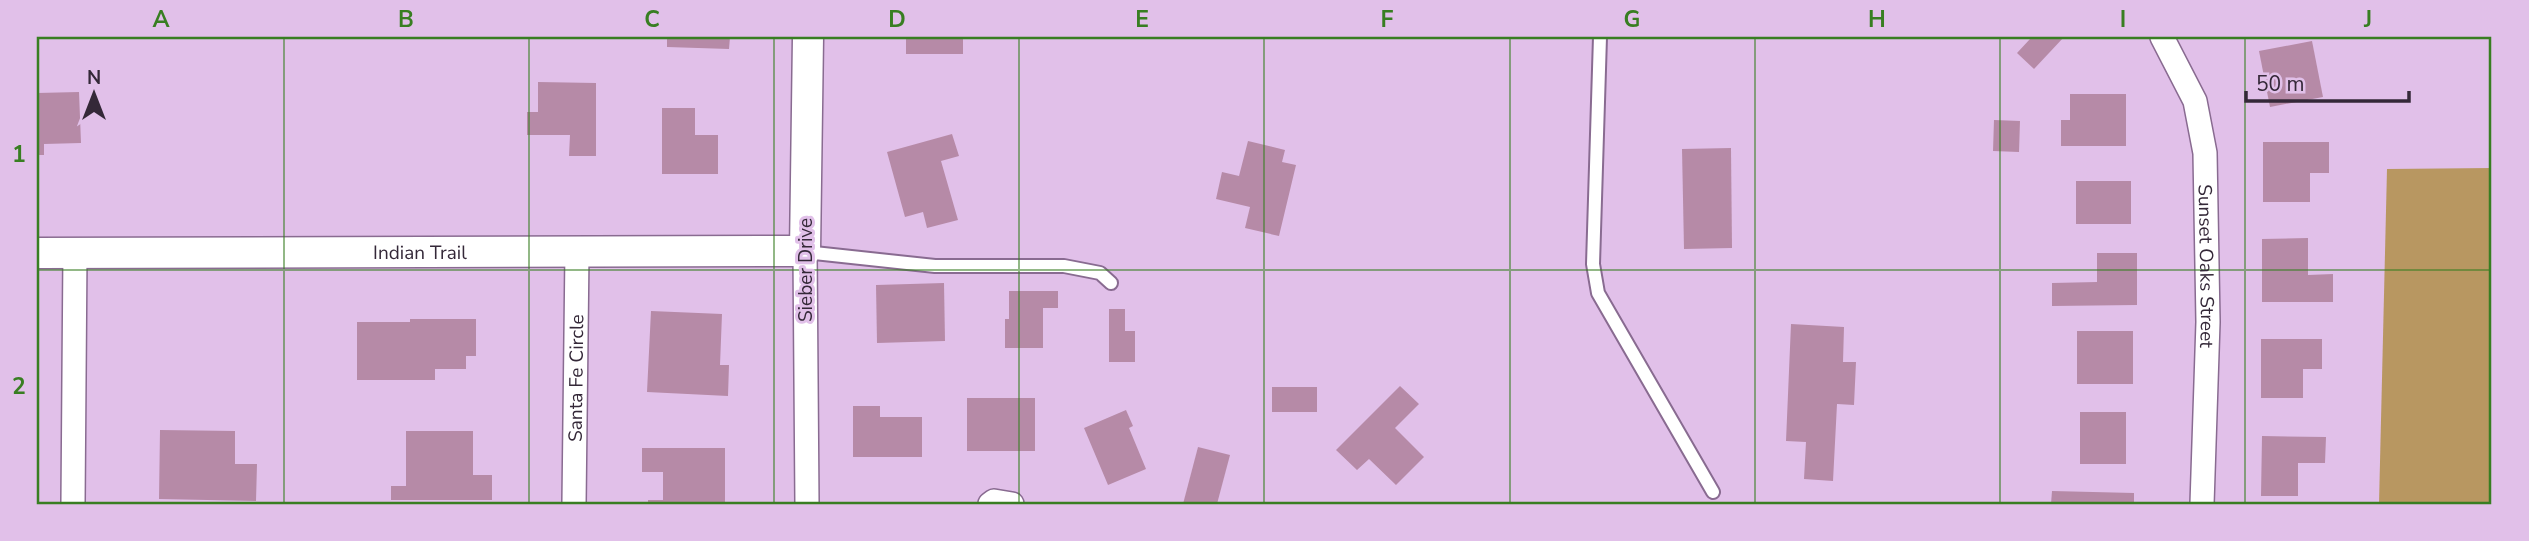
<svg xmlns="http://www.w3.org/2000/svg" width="2529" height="541" font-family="'Nunito Sans',sans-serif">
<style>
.green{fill:#b89761}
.building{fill:#b68aa7}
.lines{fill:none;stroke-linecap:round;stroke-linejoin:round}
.service-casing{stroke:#896b91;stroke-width:16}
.minor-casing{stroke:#896b91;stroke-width:26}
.tertiary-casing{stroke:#896b91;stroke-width:33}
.service{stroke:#fff;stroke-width:12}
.minor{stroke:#fff;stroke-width:23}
.tertiary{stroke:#fff;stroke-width:30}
.grid{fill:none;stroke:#387e22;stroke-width:2;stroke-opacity:0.55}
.labels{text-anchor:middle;stroke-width:6;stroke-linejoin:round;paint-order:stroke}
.street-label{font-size:19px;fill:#342838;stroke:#e1c0e9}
.neatline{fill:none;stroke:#387e22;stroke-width:2.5}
.grid-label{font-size:23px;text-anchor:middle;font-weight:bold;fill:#387e22}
</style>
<rect width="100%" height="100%" fill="#e1c0e9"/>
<path class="green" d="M2492 168V504H2379L2387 169Z"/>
<g class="building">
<path d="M667 37H730L729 49 667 47Z"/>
<rect x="906" y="37" width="57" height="17"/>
<path d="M2027 37H2064L2034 69 2017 53 2030 39Z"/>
<path d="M2312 41 2323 97 2270 107 2259 51Z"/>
<path d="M538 82 596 83V156H569L570 135H527V112H538Z"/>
<path d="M79 92 81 143 44 144V155H37V93Z"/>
<path d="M2070 94H2126V146H2061V120H2070Z"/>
<path d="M662 108H695V135H718V174H662Z"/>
<path d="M1994 120 2020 121 2019 152 1993 151Z"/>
<path d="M952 134 959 156 941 161 958 220 927 228 923 212 905 217 887 152Z"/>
<path d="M1248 141 1285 150 1282 162 1296 165 1279 236 1245 228 1250 207 1216 199 1222 172 1239 176Z"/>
<path d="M2263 142H2329V173H2310V202H2263Z"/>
<path d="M1731 148 1732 248 1684 249 1682 149Z"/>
<rect x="2076" y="181" width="55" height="43"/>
<path d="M2308 238V275L2333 274V302H2262V239Z"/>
<path d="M2097 253H2137V305L2052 306V283L2097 282Z"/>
<path d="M944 283 945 341 877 343 876 285Z"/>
<path d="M1009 291H1058V308H1043V348H1005V319H1009Z"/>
<path d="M1109 309H1125V331H1135V362H1109Z"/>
<path d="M651 311 722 314 720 365H729L728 396 647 392Z"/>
<path d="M410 319H476V356H466V369H435V380H357V322H410Z"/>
<path d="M1791 324 1844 327 1843 362H1856L1854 405 1837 404 1833 481 1804 479 1806 442 1786 441Z"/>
<rect x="2077" y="331" width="56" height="53"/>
<path d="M2261 339H2322V369H2303V398H2261Z"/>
<path d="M1400 386 1419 404 1395 428 1424 457 1396 485 1369 459 1357 470 1336 450Z"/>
<rect x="1272" y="387" width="45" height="25"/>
<rect x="967" y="398" width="68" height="53"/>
<path d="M853 406H880V417H922V457H853Z"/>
<path d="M1126 410 1133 426 1129 428 1146 469 1108 485 1084 428Z"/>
<rect x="2080" y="412" width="46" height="52"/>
<path d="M160 430 235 431V464H257L256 501 159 499Z"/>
<path d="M406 431H473V475H492V500H391V486H406Z"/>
<path d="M2262 436 2326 437 2325 463H2298V496H2261Z"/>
<path d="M1198 447 1230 455 1217 504H1183Z"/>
<path d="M642 448H725V504H648V500H663V472H642Z"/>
<path d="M2052 491 2134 493V504H2051Z"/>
</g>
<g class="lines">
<defs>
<g id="service">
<path d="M1600 37 1593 264 1598 293 1713 492"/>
<path d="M805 252 935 266H1064L1100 273 1111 283"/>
</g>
<g id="minor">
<path id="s1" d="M2162 37 2195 101 2205 153 2208 322 2202 504"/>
<path d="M805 251 807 504"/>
<path d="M73 504 75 252"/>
<path id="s2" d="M574 504 577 252"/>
<path d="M990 504 994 501 1012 504"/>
</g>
<g id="tertiary">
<path id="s3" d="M37 253 805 251 808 37"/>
</g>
</defs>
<use href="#service" class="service-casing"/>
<use href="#minor" class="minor-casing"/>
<use href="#tertiary" class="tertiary-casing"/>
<use href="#service" class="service"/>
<use href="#minor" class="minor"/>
<use href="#tertiary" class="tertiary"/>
</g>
<path class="grid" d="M284 37V504M529 37V504M774 37V504M1019 37V504M1264 37V504M1510 37V504M1755 37V504M2000 37V504M2245 37V504M37 270H2492"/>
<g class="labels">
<g class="street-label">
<text dy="7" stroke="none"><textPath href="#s3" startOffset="383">Indian Trail</textPath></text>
<text dy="7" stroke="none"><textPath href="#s1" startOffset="238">Sunset Oaks Street</textPath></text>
<text transform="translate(805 270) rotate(-90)" y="7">Sieber Drive</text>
<text dy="7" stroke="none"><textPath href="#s2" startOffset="126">Santa Fe Circle</textPath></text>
</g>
</g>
<rect width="2529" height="541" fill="none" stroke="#e1c0e9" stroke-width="77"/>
<g transform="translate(94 94)" stroke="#e1c0e9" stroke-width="5" paint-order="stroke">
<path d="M0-5L12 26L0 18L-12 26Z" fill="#342838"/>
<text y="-10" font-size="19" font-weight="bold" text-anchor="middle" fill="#342838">N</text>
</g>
<path d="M2246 91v10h163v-10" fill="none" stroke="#342838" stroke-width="3.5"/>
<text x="2256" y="91" font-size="21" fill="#342838" stroke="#e1c0e9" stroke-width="5" paint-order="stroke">50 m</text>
<rect x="38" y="38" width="2452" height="465" class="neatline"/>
<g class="grid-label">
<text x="161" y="27">A</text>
<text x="406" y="27">B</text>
<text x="652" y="27">C</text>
<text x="897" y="27">D</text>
<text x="1142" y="27">E</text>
<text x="1387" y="27">F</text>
<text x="1632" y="27">G</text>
<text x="1877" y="27">H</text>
<text x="2123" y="27">I</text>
<text x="2368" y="27">J</text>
<text x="19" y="162">1</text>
<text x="19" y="394">2</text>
</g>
</svg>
